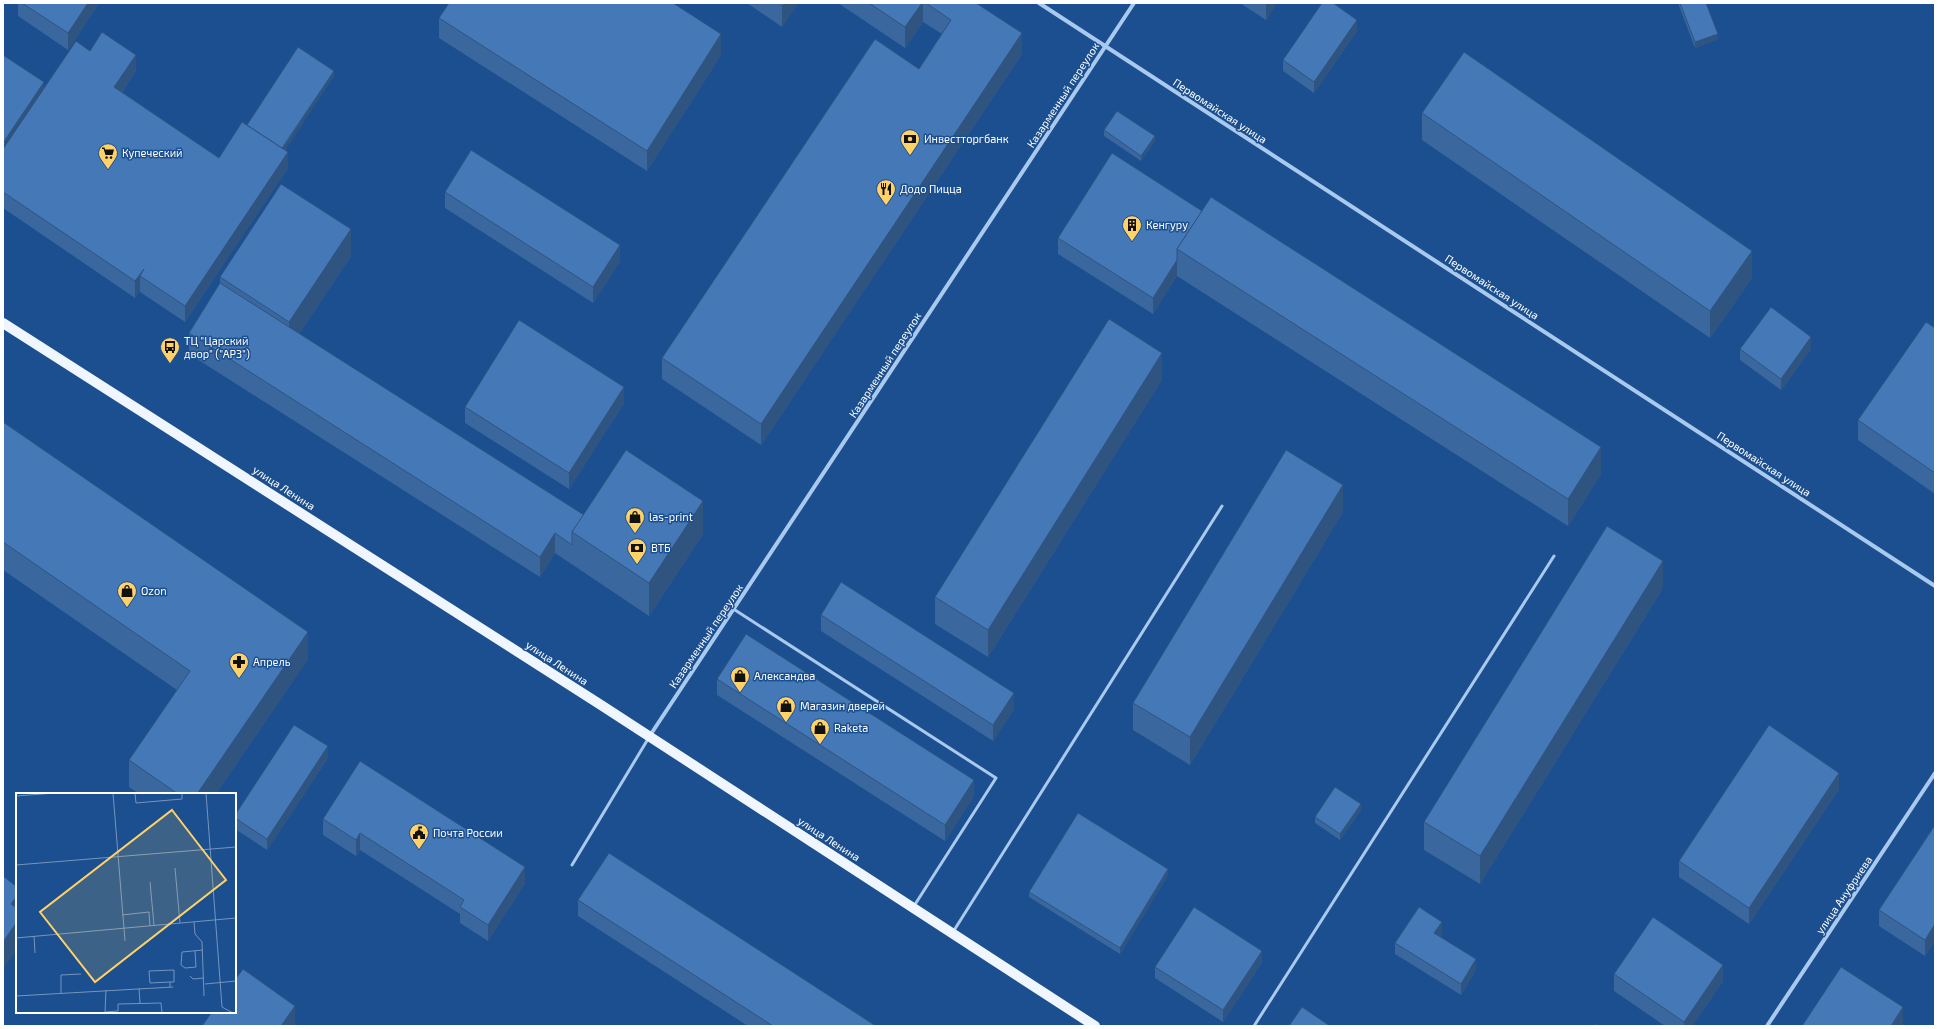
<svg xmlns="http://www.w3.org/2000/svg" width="1938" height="1029" font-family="'Exo 2',sans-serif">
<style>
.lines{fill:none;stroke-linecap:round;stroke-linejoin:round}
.lane{stroke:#a9c9ee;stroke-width:3}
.street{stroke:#a9c9ee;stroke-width:4}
.primary{stroke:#f0f6ff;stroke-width:10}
.wall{fill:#3a679d}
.shaded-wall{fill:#305480}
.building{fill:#4478b7;stroke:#305480}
.labels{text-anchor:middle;stroke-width:3;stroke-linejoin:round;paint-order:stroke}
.street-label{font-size:11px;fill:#fff;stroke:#1b4f8f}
.poi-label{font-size:11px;fill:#fff;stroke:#1b4f8f;text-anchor:start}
.inset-road{fill:none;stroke:#7695bc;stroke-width:1}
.view{fill:#ffd166;fill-opacity:0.15;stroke:#ffd166;stroke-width:2}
.inset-edge{fill:none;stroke:#fff;stroke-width:2}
</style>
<rect width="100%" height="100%" fill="#1b4f8f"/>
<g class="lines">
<g class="lane">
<path d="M735 610 996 778 914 906"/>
<path d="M572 865 648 739"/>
<path d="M953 932 1222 506"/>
<path d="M1254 1026 1554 556"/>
</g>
<g class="street">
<path d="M1039 3 1935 586"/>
<path d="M649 737 1134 3"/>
<path d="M1767 1026 1935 773"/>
</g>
<path class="primary" d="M3 323 601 705 1095 1026"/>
</g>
<g class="wall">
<path d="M18 3H99L68 50 18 16Z"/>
<path d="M747 3H798L782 27Z"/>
<path d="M838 3H976L1022 54 761 445 662 379V358L919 69 942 34 923 22 905 48Z"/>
<path d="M1240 3H1277L1266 20Z"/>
<path d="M1678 3H1706L1718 39 1695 48Z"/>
<path d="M439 18 721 55 647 171 439 38Z"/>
<path d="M1357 31 1314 93 1283 71V60Z"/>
<path d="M90 51 136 71 122 92 219 158 247 125 334 76 285 150 288 168 185 322 140 292V290L135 298 3 208V55L44 89Z"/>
<path d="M1422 113 1752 278 1710 338 1422 140Z"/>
<path d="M1104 130 1155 141 1141 161 1104 136Z"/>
<path d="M1112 153 1601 474 1568 526 1177 276 1153 314 1058 254V238Z"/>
<path d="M445 192 620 261 593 303 445 208Z"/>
<path d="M351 256 299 334 584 515 703 534 649 616 555 553 540 577 189 354V333L220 283V277Z"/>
<path d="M1935 328V494L1858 440V420Z"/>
<path d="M1740 349H1811L1781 390 1740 360Z"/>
<path d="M1162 380 988 657 935 624V597Z"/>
<path d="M624 403 569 489 465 423V407Z"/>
<path d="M3 422 308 659 216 794H139L129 787V760L177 690 3 570Z"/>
<path d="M1343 512 1190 765 1133 730V703Z"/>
<path d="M1663 588 1480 884 1424 850V822Z"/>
<path d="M821 615 1014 709 993 741 821 631Z"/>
<path d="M717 679 974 796 945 841 717 695Z"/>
<path d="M328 758 267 850 235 829V815Z"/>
<path d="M1839 789 1749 924 1679 877V861Z"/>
<path d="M1361 810 1340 840 1315 823V817Z"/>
<path d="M323 819 525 883 488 941 460 923V914L360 850 356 856 323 835Z"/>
<path d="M1935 825V940L1925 956 1879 926V910Z"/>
<path d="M1168 875 1120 954 1029 897V892Z"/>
<path d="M578 900 876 1026H748L578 916Z"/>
<path d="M1442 933 1440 936 1476 970 1461 995 1395 954V943Z"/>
<path d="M1262 962 1223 1022 1155 978V967Z"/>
<path d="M1614 974 1723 981 1692 1026H1665L1614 991Z"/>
</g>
<g class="shaded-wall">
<path d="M88 3H99L68 50V33Z"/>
<path d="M784 3H798L782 27V6Z"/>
<path d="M922 3H923V22L905 48V27Z"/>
<path d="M1266 3H1277L1266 20Z"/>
<path d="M1357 20V31L1314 93V82Z"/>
<path d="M1022 33V54L761 445V424Z"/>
<path d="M721 34V55L647 171V151Z"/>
<path d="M1718 34V39L1695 48V42Z"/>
<path d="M136 55V71L114 103V87Z"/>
<path d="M334 71V76L279 160V154Z"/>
<path d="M44 82V99L3 159V143Z"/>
<path d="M1155 136V141L1141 161V156Z"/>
<path d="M288 152V168L185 322V306Z"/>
<path d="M351 229V256L289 349V322Z"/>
<path d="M620 245V261L593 303V287Z"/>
<path d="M1752 251V278L1710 338V311Z"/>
<path d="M1177 260V276L1153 314V298Z"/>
<path d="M144 269 140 276V290L135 298V281Z"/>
<path d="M1811 337V349L1781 390V379Z"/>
<path d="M1162 353V380L988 657V630Z"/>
<path d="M624 387V403L569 489V473Z"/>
<path d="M1601 447V474L1568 526V499Z"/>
<path d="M1343 485V512L1190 765V737Z"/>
<path d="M703 501V534L649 616V583Z"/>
<path d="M555 533V553L540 577V557Z"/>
<path d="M1663 561V588L1480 884V856Z"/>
<path d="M308 632V659L216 794H197Z"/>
<path d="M1014 693V709L993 741V725Z"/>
<path d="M328 746V758L267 850V839Z"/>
<path d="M1839 773V789L1749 924V908Z"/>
<path d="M974 780V796L945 841V825Z"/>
<path d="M1361 804V810L1340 840V834Z"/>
<path d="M360 833V850L356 856V840Z"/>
<path d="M525 867V883L488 941V925Z"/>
<path d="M1168 869V875L1120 954V948Z"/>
<path d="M17 896V950L3 969V942L11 904Z"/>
<path d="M1442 922V933L1434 944V933Z"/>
<path d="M1935 924V940L1925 956V940Z"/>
<path d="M1262 951V962L1223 1022V1010Z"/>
<path d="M1476 959V970L1461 995V984Z"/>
<path d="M1723 965V981L1692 1026H1684V1022Z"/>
<path d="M295 1006V1026H281Z"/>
<path d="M1903 1007V1024L1902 1026H1891Z"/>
</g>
<g class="building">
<path d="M22 3H88L68 33Z"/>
<path d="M449 3H673L721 34 647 151 439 18Z"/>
<path d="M778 3H784L782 6Z"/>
<path d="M869 3H922L905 27Z"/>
<path d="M926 3H976L1022 33 761 424 662 358 875 39 919 69 951 20Z"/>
<path d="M1322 3H1333L1357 20 1314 82 1283 60Z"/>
<path d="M1680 3H1706L1718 34 1695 42Z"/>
<path d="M102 32 136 55 114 87 219 158 242 122 288 152 185 306 140 276 144 269 135 281 3 192V149L76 41 90 51Z"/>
<path d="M298 47 334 71 282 148 247 125Z"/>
<path d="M1464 52 1752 251 1710 311 1422 113Z"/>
<path d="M3 55 44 82 3 143Z"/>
<path d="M1117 111 1155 136 1141 156 1104 130Z"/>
<path d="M471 150 620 245 593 287 445 192Z"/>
<path d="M1112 153 1202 211 1177 249V260L1153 298 1058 238Z"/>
<path d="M281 184 351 229 289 322 220 277Z"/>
<path d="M1211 197 1601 447 1568 499 1177 249Z"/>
<path d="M220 283 584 515 572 532V545L555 533 540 557 189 333Z"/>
<path d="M1771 307 1811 337 1781 379 1740 349Z"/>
<path d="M1109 319 1162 353 988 630 935 597Z"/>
<path d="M519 320 624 387 569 473 465 407Z"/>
<path d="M1926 322 1935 328V473L1858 420Z"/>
<path d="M3 422 308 632 197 794H178L129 760 190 671 3 542Z"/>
<path d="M626 450 703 501 649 583 572 532Z"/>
<path d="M1286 450 1343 485 1190 737 1133 703Z"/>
<path d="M1607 526 1663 561 1480 856 1424 822Z"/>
<path d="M841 582 1014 693 993 725 821 615Z"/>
<path d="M746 634 974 780 945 825 717 679Z"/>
<path d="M294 725 328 746 267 839 235 818V815Z"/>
<path d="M1769 725 1839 773 1749 908 1679 861Z"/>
<path d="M360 761 525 867 488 925 460 907 464 900 360 833 356 840 323 819Z"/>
<path d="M1335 787 1361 804 1340 834 1315 817Z"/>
<path d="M1078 813 1168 869 1120 948 1029 892Z"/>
<path d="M1935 825V924L1925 940 1879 910Z"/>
<path d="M609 853 876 1026H773L578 900Z"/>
<path d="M3 876 17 887V896L11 904 17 908V922L3 942Z"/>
<path d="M1194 907 1262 951 1223 1010 1155 967Z"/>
<path d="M1419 907 1442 922 1434 933 1476 959 1461 984 1395 943Z"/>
<path d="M1653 917 1723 965 1684 1022 1614 974Z"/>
<path d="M1841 967 1903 1007 1891 1026H1802Z"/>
<path d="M243 969 295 1006 281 1026H202L212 1012H235V980Z"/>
<path d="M1302 1007 1330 1026H1289Z"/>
<path d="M1596 1024 1599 1026H1594Z"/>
</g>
<defs>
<symbol id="bank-pin" viewBox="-11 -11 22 30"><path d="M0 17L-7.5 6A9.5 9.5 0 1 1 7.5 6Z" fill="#ffd166" stroke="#1b4f8f"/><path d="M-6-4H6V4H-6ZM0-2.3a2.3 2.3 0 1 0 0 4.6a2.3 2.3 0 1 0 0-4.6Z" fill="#111"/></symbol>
<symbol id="supermarket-pin" viewBox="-11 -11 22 30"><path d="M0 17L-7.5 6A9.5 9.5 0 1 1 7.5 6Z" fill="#ffd166" stroke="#1b4f8f"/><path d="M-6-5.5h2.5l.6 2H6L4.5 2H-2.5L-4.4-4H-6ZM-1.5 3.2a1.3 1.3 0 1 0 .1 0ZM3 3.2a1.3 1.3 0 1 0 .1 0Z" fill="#111"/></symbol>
<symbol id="restaurant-pin" viewBox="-11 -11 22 30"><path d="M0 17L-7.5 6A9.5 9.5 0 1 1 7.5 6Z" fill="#ffd166" stroke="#1b4f8f"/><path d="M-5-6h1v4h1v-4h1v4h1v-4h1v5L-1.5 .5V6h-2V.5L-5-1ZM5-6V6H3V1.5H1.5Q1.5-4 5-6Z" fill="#111"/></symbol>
<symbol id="building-pin" viewBox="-11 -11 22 30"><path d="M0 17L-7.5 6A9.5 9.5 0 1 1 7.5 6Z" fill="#ffd166" stroke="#1b4f8f"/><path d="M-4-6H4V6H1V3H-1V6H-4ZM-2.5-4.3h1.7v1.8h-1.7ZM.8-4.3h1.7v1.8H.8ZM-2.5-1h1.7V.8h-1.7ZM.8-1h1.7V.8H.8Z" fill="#111"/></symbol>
<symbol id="bus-pin" viewBox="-11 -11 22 30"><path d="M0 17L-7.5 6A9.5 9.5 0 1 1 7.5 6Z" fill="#ffd166" stroke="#1b4f8f"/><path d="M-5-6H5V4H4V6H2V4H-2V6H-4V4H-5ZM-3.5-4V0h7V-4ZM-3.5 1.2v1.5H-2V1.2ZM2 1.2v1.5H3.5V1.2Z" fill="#111"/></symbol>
<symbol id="shop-pin" viewBox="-11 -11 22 30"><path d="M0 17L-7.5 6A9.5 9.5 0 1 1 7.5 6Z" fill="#ffd166" stroke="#1b4f8f"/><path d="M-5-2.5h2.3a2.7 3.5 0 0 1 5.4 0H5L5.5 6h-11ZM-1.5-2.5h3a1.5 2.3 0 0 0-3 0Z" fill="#111"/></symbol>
<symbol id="pharmacy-pin" viewBox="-11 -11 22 30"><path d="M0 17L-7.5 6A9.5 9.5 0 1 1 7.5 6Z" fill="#ffd166" stroke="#1b4f8f"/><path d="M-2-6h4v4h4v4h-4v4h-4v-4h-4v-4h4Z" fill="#111"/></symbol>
<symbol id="civic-pin" viewBox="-11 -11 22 30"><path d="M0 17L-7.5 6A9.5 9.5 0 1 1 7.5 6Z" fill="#ffd166" stroke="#1b4f8f"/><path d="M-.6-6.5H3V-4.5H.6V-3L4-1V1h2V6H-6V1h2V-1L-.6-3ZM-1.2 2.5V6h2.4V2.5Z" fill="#111"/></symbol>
</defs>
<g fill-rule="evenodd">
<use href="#bank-pin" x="899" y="128" width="22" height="30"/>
<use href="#supermarket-pin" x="97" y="142" width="22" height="30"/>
<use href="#restaurant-pin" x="875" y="178" width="22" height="30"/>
<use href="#building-pin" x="1121" y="214" width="22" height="30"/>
<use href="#bus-pin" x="159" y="336" width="22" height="30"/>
<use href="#shop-pin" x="624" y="506" width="22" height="30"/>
<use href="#bank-pin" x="626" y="537" width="22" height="30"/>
<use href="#shop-pin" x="116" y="580" width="22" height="30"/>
<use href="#pharmacy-pin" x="228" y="651" width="22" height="30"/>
<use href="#shop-pin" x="729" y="665" width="22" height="30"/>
<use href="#shop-pin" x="775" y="695" width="22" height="30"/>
<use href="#shop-pin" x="809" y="717" width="22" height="30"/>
<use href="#civic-pin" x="408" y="822" width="22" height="30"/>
</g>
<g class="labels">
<g class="street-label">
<text transform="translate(1063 95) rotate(-57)" y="4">Казарменный переулок</text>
<text transform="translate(1220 111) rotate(33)" y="4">Первомайская улица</text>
<text transform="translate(1492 287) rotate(33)" y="4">Первомайская улица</text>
<text transform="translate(885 365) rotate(-57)" y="4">Казарменный переулок</text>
<text transform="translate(1764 464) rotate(33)" y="4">Первомайская улица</text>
<text transform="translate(284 488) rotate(33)" y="4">улица Ленина</text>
<text transform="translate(706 636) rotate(-56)" y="4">Казарменный переулок</text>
<text transform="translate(557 663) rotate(33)" y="4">улица Ленина</text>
<text transform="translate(829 839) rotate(33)" y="4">улица Ленина</text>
<text transform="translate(1844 895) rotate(-56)" y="4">улица Ануфриева</text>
</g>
<g class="poi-label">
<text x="924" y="143">Инвестторгбанк</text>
<text x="122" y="157">Купеческий</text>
<text x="900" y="193">Додо Пицца</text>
<text x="1146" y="229">Кенгуру</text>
<text x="184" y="345">ТЦ "Царский<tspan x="184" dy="13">двор" ("АРЗ")</tspan></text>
<text x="649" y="521">las-print</text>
<text x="651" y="552">ВТБ</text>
<text x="141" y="595">Ozon</text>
<text x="253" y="666">Апрель</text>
<text x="754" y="680">Александва</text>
<text x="800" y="710">Магазин дверей</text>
<text x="834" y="732">Raketa</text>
<text x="433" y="837">Почта России</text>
</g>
</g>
<g transform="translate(16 793)">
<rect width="220" height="220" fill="#1b4f8f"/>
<path class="inset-road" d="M97 0 109 148M119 0 120 10 166 6V0M190 0 206 214 217 220M0 3 39 0M0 72 220 54M159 75 164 130M134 89 138 132M106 122 133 119 134 133M178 129 179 141 186 149 188 203M18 143 19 160M0 145 220 125M179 158 180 174 169 175 165 172 166 159 187 157M174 183 177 186 188 185M154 189H158V177L133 178 134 190 154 189V194M189 191 220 188M123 195 124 210M45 200V182L65 181M0 203 157 194M89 219 102 218V211L145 210 146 220M89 219 90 197"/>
<path class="view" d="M156 17 210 87 79 189 24 119Z"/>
<rect width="220" height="220" class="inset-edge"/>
</g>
<rect width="1938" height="1029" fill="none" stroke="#ffffff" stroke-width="8"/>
</svg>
